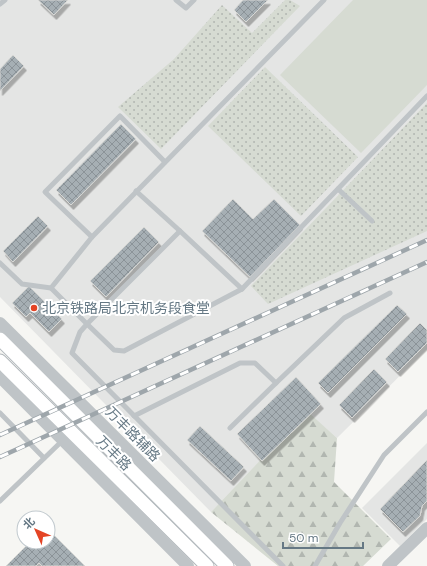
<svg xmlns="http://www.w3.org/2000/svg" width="427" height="566" font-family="'DM Sans','Noto Sans SC',sans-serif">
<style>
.built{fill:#e4e5e4}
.grass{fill:url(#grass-dots)}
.forest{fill:url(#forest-firs)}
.park{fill:#d6dbd2}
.building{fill:url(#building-cross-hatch);stroke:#d8d8d5;filter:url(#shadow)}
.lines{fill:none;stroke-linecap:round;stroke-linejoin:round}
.secondary-casing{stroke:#b2b8bc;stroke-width:15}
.service{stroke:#bfc4c7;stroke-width:5}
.tertiary{stroke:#bfc4c7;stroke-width:12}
.secondary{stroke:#fff;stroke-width:13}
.rail-casing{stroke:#9ea6ab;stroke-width:4.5}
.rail{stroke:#fff;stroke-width:3;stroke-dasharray:9;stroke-linecap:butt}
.poi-dot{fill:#e44425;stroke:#fff;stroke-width:1.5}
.labels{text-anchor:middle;stroke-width:4;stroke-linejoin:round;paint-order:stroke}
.poi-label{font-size:14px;fill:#657884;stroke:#fff;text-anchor:start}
.street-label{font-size:14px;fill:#657884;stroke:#fff}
</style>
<defs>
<pattern id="grass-dots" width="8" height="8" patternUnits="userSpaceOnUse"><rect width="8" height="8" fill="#d6dbd2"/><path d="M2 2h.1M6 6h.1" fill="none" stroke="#b1b6b0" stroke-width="1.8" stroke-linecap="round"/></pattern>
<pattern id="forest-firs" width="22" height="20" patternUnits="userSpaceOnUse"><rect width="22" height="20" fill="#d6dbd2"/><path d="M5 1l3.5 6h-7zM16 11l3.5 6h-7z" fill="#b1b6b0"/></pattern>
<pattern id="building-cross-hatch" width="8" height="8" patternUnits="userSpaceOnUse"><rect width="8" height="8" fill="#a6afb4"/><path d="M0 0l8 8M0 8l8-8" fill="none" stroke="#8b9398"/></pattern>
<filter id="shadow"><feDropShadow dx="2.5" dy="4.5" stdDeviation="0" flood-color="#0004"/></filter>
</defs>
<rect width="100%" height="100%" fill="#f6f6f3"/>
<g class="built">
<path d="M0 0H427V349L337 438 307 412 211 512 0 297Z"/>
<path d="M427 443V519L400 546 362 508Z"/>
</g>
<g class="grass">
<path d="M285 0H290L300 6 161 149 118 107 174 59 222 5 252 33Z"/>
<path d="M265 67 358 157 301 216 208 126Z"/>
<path d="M427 103V231L268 304 251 286Z"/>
</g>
<path class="forest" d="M307 411 337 438 334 482 391 539 363 566H278L211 512Z"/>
<path class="park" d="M353 0H427V85L361 153 280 75Z"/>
<g class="building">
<path d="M38 0H68L54 15Z"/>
<path d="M243 0H268L246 22 234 10Z"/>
<path d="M13 55 24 66 0 91V69Z"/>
<path d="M121 124 136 139 71 205 56 190Z"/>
<path d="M233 199 253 219 274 199 300 225 250 277 202 231Z"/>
<path d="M38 216 48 226 13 262 3 251Z"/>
<path d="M144 227 159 242 106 297 90 281Z"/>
<path d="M29 286 62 319 49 332 30 313 26 317 12 303Z"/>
<path d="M397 305 407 314 328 393 318 383Z"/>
<path d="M420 323 427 330V343L398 372 385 359Z"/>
<path d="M374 369 387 382 352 418 339 405Z"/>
<path d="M296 377 321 404 262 461 237 434Z"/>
<path d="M200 426 244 467 231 481 187 440Z"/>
<path d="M427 460V501L422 506 420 516 403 532 380 509Z"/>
<path d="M48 529 85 566H42L39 563 36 566H6L30 542H48Z"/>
</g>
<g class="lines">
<defs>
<g id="secondary">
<path d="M0 339 227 566"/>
<path d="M0 361 207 566"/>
</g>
</defs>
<use href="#secondary" class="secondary-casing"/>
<g class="service">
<path d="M176 0 186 8 194 0"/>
<path d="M0 4 5 0"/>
<path d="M338 189 372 221"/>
<path d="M136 191 180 231"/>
<path d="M180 231 242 289 124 351 114 350 87 324Z"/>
<path d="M92 237 45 192 120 116 165 162"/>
<path d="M0 263 22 284 51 288"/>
<path d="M242 289 427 96"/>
<path d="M276 383 344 318 390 293"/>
<path d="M0 413 44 458"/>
<path d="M134 416 240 363H255L276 383 230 428"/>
<path d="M0 501 62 441"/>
<path d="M283 566 72 353 80 332 87 324 51 288 92 237 324 0"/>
<path d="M315 566 340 523 384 455 427 412"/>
</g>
<g class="tertiary">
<path d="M0 323 245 566"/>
<path d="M0 377 188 566"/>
<path d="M388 566 427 528"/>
</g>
<use href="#secondary" class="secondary"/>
<defs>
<g id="rail">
<path d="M0 435 427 240"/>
<path d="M0 457 427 262"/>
</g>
</defs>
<use href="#rail" class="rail-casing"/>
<use href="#rail" class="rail"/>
</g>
<circle class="poi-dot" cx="34" cy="308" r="4"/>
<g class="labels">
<g class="poi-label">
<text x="42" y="313">北京铁路局北京机务段食堂</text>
</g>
<g class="street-label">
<text transform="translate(133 434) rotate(45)" y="5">万丰路辅路</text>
<text transform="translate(114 453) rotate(45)" y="5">万丰路</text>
</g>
</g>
<g transform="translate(36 530) rotate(315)"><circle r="19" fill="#ffffff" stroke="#c1c9ce"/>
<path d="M0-3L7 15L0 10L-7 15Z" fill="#e44425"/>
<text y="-6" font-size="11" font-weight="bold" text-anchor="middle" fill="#657884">北</text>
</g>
<path d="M283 542v6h80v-6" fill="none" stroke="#657884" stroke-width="2"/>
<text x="289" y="542" font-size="12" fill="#657884" stroke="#ffffff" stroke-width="3" paint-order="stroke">50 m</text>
</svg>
